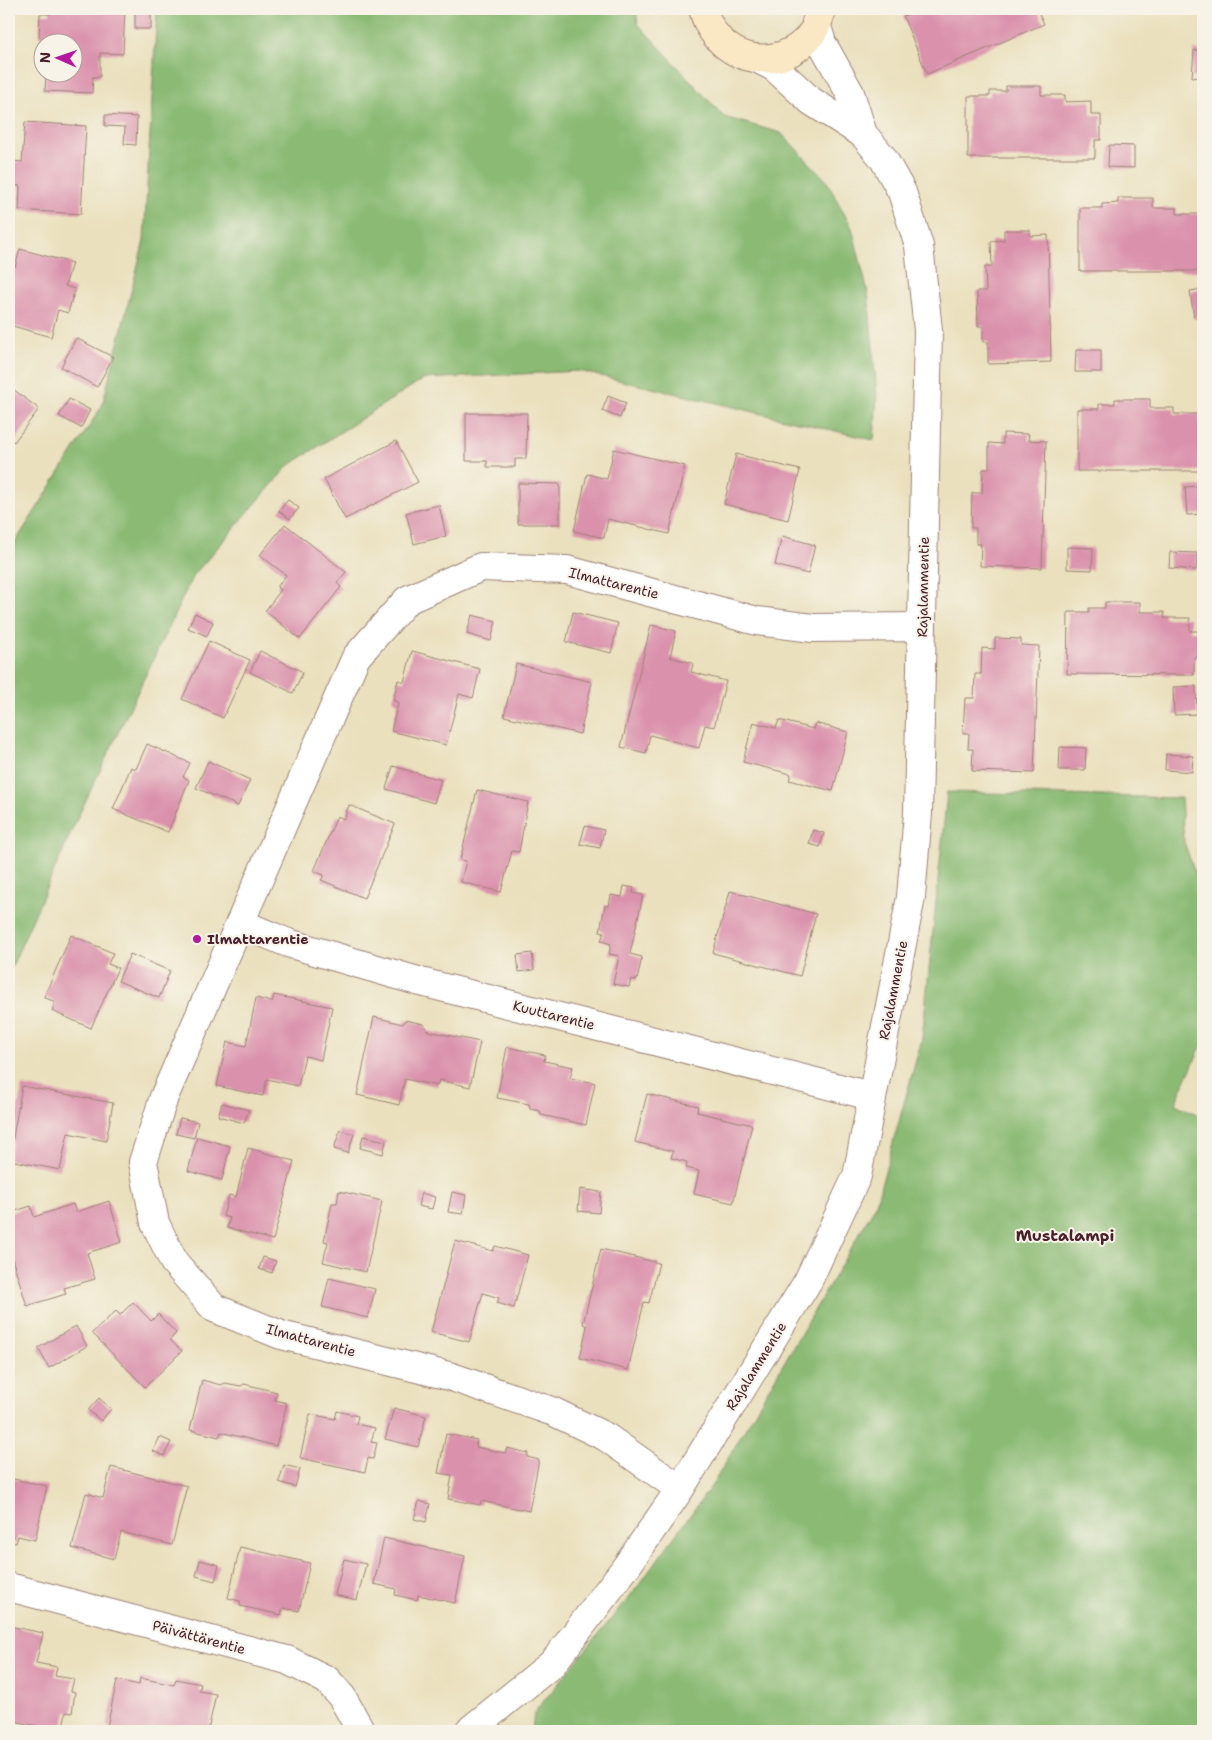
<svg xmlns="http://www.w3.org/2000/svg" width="1212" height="1740" font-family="'Shantell Sans',sans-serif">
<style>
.forest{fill:#8aba73;stroke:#6a6c4f}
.building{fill:#da91ac}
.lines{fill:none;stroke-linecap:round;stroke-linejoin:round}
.street-casing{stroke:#9a8074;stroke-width:30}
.secondary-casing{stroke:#9a8074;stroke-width:30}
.street{stroke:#fff;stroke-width:28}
.secondary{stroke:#fae7c3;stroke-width:28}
.poi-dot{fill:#b5179e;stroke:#f7f3e8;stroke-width:2}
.labels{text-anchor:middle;stroke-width:4;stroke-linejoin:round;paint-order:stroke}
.street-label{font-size:14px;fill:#4a1f2b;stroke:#f7f3e8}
.poi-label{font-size:14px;font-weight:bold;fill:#4a1f2b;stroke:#f7f3e8;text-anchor:start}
.quarter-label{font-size:16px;font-weight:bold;fill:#4a1f2b;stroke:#f7f3e8}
</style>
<rect width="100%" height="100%" fill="#f7f3e8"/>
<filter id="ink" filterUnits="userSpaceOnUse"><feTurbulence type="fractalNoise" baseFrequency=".02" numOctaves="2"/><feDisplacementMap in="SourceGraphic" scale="10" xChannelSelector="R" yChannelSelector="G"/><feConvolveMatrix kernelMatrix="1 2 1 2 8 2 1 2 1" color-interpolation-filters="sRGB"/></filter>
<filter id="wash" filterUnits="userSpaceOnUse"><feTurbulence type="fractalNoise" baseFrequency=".0096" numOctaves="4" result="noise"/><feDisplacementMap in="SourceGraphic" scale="20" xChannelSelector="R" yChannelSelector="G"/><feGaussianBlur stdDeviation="1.12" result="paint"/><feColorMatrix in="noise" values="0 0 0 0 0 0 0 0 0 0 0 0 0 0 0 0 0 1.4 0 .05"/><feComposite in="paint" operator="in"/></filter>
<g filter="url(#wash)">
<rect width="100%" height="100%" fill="#eae0bd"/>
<g class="forest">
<path d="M157 9H636L638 24 724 117 781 133 826 180 852 228 868 293 877 396 874 440 579 371 423 379 288 466 193 576 75 823 9 973V552L102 406 144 241Z"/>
<path d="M947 792 1181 798 1184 842 1203 896V1042L1175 1104 1203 1117V1731H532L534 1713 639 1585 713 1484 875 1207 922 1039Z"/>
</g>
<g id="blocks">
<g class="building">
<path d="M50 9H125L123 54 100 53V77H93L92 93 45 91 46 72H72V42H48V38L39 37 40 14H50Z"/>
<path d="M921 9H1037L1044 24 927 74 903 16Z"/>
<rect x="135" y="11" width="16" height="18"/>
<path d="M1194 50 1203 51V78L1192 77Z"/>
<path d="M1006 86H1041V95H1065V102L1091 101V115H1101V140H1095V158H968V96H990V91H1006Z"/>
<path d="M105 115 137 117 136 145 124 144 125 127 105 126Z"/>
<path d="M25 122 86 126 81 214 19 210 20 186 10 185 12 161 22 162Z"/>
<path d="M1109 145 1134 146V168L1108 167Z"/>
<path d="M1118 198H1153V208H1177V214H1203V271H1080V208H1102V204L1118 203Z"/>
<path d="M1004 230H1030V236L1048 235 1051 362 988 364V342H983V326H978L977 291H986L985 267H992L991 241 1004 240Z"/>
<path d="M20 249 72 263 65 286 75 289 68 313 58 310 51 337 9 325 11 293 9 292V265L15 267Z"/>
<path d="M1203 289V316L1194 318 1190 291Z"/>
<path d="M76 338 113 357 97 387 61 367Z"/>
<path d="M1076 350H1101V372H1075Z"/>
<path d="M9 386 39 409 14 442 9 438Z"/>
<path d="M608 396 626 403 620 418 602 411Z"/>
<path d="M69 399 90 410 81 428 59 416Z"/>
<path d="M1115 399H1150V408H1174V414H1200V428H1203V471H1077V409H1099V404H1115Z"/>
<path d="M466 413H527L526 459H515V467H487V461H466Z"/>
<path d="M1003 433 1029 434 1028 440 1046 441 1042 568 980 566 981 544H976V528H971L972 493H982L983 469H989V443L1003 444Z"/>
<path d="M396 441 418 482 345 519 324 479Z"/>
<path d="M614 449 685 466 669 534 608 519 604 538 574 531 587 474 607 479Z"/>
<path d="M736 454 800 470 788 520 724 504Z"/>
<path d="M518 483 560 484V524H518Z"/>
<path d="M1203 486V514L1187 515 1185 487Z"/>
<path d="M288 500 299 508 290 519 279 511Z"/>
<path d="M439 505 446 536 414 544 406 513Z"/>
<path d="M285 524 346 572 337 583 341 587 300 639 265 611 281 590 277 587 286 575 260 555Z"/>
<path d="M782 536 815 545 808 574 775 565Z"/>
<path d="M1067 547 1093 548 1092 570 1067 569Z"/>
<path d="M1170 552 1197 553 1196 570 1169 568Z"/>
<path d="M1105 602H1140V612H1164V618H1190V631H1200L1201 657H1194V675L1067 674 1068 612H1089V608H1105Z"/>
<path d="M573 612 618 623 611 653 566 642Z"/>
<path d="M195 613 213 622 207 636 188 628Z"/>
<path d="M472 615 496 621 491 641 467 634Z"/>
<path d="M651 625 676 631 670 657 693 663 691 672 726 681 714 727 705 725 699 748 650 735 646 753 621 747Z"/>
<path d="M995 638 1021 639V645L1039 646 1034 773 972 771 973 749H968L969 733H963L965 698H974L975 674H981L982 648 995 649Z"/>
<path d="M209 641 250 660 223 718 182 699Z"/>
<path d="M260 651 303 672 293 693 250 672Z"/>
<path d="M412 651 480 669 473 698 459 694 446 745 391 731 398 703 393 700 398 680 404 682Z"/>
<path d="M516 664 592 682 580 734 504 716Z"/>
<path d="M1196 686 1197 714 1174 715 1173 687Z"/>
<path d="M779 720 813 729 815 723 848 732 833 791 789 780 791 774 743 762 753 722 776 728Z"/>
<path d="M147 744 190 763 183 777 189 780 168 832 113 809 131 767 136 769Z"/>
<path d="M1060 747 1086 748 1085 770H1059Z"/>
<path d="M1166 754 1193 756 1192 772 1165 770Z"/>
<path d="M208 761 250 780 238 806 196 788Z"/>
<path d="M393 766 441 780 434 803 386 789Z"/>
<path d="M477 790 528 802 519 852 512 851 501 892 461 882 466 861 460 860Z"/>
<path d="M349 805 395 824 364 898 321 880 324 875 314 871 337 816 344 819Z"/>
<path d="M585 826 604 830 600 848 580 844Z"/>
<path d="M813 830 824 833 820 847 809 844Z"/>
<path d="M624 886 634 888 633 893 643 895 630 954 642 957 637 980 631 979 629 987 613 984 619 956 609 954 611 944 601 941 604 932 600 931 605 905 609 906 611 895 622 897Z"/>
<path d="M730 891 816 914 800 976 713 953Z"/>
<path d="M71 935 113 953 108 964 118 968 91 1028 52 1011 55 1002 44 997Z"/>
<path d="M532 953 534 970 519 972 517 955Z"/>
<path d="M130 954 170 971 159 998 118 981Z"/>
<path d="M274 995 332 1007 321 1060 305 1056 298 1086 267 1079 263 1096 217 1086 227 1042 246 1046 256 998 272 1002Z"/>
<path d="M374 1017 403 1024 405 1020 423 1024 428 1031 480 1042 470 1087 439 1080 437 1086 405 1079 399 1105 357 1095Z"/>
<path d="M507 1047 545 1055 544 1061 573 1067 570 1078 595 1083 586 1125 541 1115 540 1111 530 1109 529 1104 497 1098Z"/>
<path d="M22 1086 113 1103 106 1141 68 1133 60 1170 9 1160Z"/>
<path d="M647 1094 698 1106 697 1112 752 1125 733 1203 694 1194 699 1171 686 1168 687 1162 671 1158 673 1151 635 1142Z"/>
<path d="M222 1103 249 1110 244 1123 218 1116Z"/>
<path d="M180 1118 198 1122 194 1138 176 1134Z"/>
<path d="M340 1130 354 1134 348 1153 334 1149Z"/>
<path d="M363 1136 386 1141 383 1154 360 1148Z"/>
<path d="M197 1137 230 1146 222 1180 188 1171Z"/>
<path d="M248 1148 294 1161 273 1240 227 1228 230 1218 223 1216 229 1195 236 1197Z"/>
<path d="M580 1189 601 1192 599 1213 578 1211Z"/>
<path d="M339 1191 382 1201 366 1272 323 1262 328 1242 324 1241 332 1203H337Z"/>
<path d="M452 1192 466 1195 463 1214 448 1212Z"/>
<path d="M421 1193 435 1197 432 1209 418 1206Z"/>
<path d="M109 1201 122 1242 87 1253 95 1279 64 1288 66 1294 27 1306 9 1249V1213L31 1206 34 1217 73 1204 76 1212Z"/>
<path d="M455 1241 493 1251 495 1246 528 1255 514 1308 497 1303 499 1298 483 1293 469 1342 431 1332Z"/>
<path d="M601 1249 659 1263 649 1303 644 1302 628 1370 580 1358 587 1326 583 1324Z"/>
<path d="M263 1257 276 1261 272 1273 259 1269Z"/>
<path d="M329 1278 375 1289 368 1318 322 1307Z"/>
<path d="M133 1302 151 1321 158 1314 176 1333 170 1340 182 1351 145 1387 92 1333 116 1311 120 1315Z"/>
<path d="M76 1326 87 1346 49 1368 38 1348Z"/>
<path d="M202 1380 221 1385 225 1383 241 1386 244 1384 277 1392 275 1400 287 1403 276 1446 221 1432 219 1437 190 1430Z"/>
<path d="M99 1398 111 1409 101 1421 88 1410Z"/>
<path d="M394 1408 426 1416 418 1447 385 1439Z"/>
<path d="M337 1411 358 1416 356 1424 375 1428 371 1442 377 1443 373 1459 368 1458 365 1472 300 1458 310 1414 335 1419Z"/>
<path d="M446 1434 477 1440 476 1447 505 1453 507 1448 528 1453 527 1457 539 1460 529 1511 481 1501 480 1505 448 1499 452 1475 438 1473Z"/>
<path d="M160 1437 171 1442 164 1456 153 1451Z"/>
<path d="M284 1465 300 1469 295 1487 279 1482Z"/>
<path d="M111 1467 187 1486 172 1545 121 1532 114 1559 72 1548 86 1493 103 1498Z"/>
<path d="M9 1478 47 1486 35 1540 18 1536 16 1543 9 1542Z"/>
<path d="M419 1501 430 1504 426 1522 414 1519Z"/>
<path d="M384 1538 465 1556 455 1603 418 1595 417 1600 395 1595 396 1589 374 1584Z"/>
<path d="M240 1547 310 1563 299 1611 283 1608 281 1615 240 1606V1601L228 1598Z"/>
<path d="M344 1559 366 1564 357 1600 335 1595Z"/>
<path d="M200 1560 219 1565 215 1581 196 1576Z"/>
<path d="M9 1626 43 1633 36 1663 57 1667 55 1676 74 1679 71 1691 75 1692 72 1713 66 1712 62 1731 9 1720Z"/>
<path d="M140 1678 174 1685 176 1679 201 1684 199 1691 216 1694 208 1731H127L107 1727 117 1680 139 1685Z"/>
</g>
</g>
</g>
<g filter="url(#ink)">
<use href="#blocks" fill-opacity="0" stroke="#9a8074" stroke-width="1"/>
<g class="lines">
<defs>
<g id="street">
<path d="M816 23 822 43 850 93 863 134"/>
<path d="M240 923 288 943 421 982 871 1096"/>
<path d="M680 1489 606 1437 554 1412 449 1376 281 1335 214 1308 174 1262 155 1223 143 1162 164 1097 356 657 407 600 481 567 567 570 757 621 813 628 922 627"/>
<path d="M9 1587 287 1660 327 1680 342 1697 361 1731"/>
<path d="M469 1731 553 1663 626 1567 680 1489 808 1281 857 1176 911 897 918 813 928 330 919 246 902 192 883 158 863 134 811 101 774 67 758 59"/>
</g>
<path id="secondary" d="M703 9C720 75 807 75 822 9"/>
</defs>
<use href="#street" class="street-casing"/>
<use href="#secondary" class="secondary-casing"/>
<use href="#street" class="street"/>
<use href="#secondary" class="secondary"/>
</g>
</g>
<circle class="poi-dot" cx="197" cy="939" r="5"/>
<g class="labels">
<g class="street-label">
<text transform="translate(614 583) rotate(14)" y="5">Ilmattarentie</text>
<text transform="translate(923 587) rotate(-89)" y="5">Rajalammentie</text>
<text transform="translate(893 990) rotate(-79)" y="5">Rajalammentie</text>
<text transform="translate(554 1015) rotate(14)" y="5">Kuuttarentie</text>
<text transform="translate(311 1340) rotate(15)" y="5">Ilmattarentie</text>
<text transform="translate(756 1366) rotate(-58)" y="5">Rajalammentie</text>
<text transform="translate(199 1637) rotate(15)" y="5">Päivättärentie</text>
</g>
<g class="poi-label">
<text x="207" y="944">Ilmattarentie</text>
</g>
<g class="quarter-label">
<text x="1065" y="1241">Mustalampi</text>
</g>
</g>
<rect width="1212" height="1740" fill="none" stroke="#f7f3e8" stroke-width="30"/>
<g transform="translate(58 58) rotate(272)"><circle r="24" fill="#f7f3e8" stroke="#b29e9c"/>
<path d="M0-4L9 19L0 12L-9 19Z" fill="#b5179e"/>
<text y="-8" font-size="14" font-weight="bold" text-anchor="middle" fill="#4a1f2b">N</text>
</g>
</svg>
